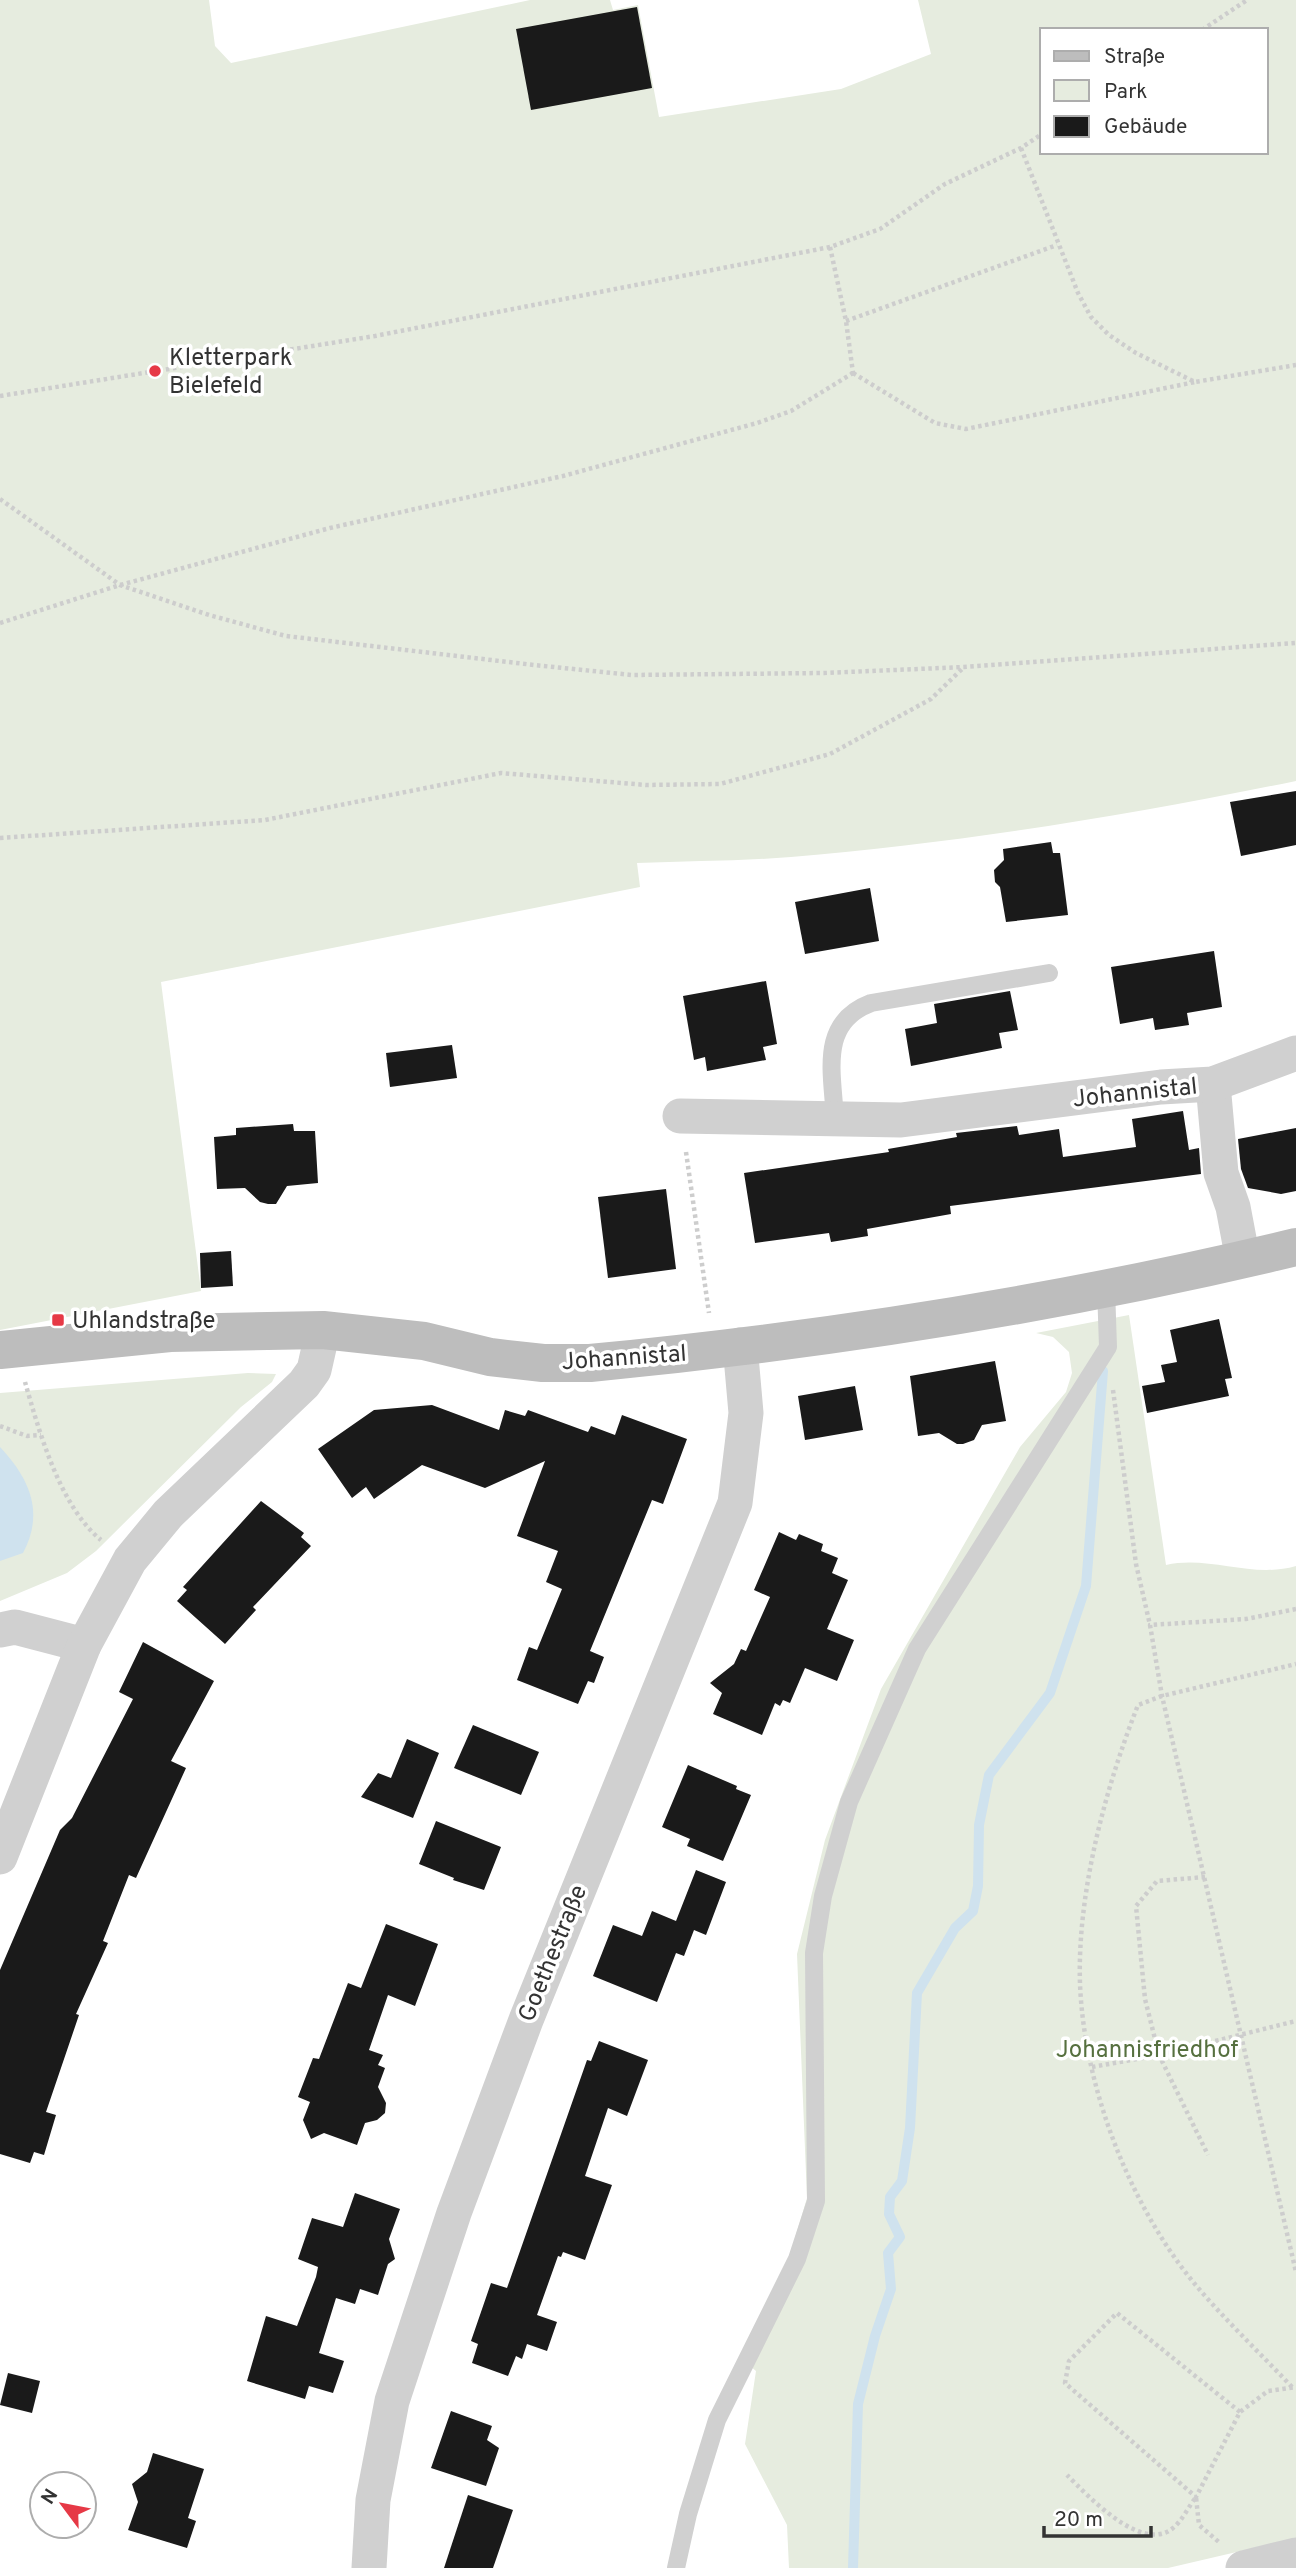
<svg xmlns="http://www.w3.org/2000/svg" width="1296" height="2568" font-family="Overpass,sans-serif">
<style>
.green{fill:#e6ecdf;fill-rule:evenodd}
.water{fill:#cfe2ee}
.lines{fill:none;stroke-linecap:round;stroke-linejoin:round}
.stream{stroke:#cfe2ee;stroke-width:10}
.building{fill:#1a1a1a}
.path{stroke:#cdcdcd;stroke-width:4.5;stroke-dasharray:3.5 3.5;stroke-linecap:butt}
.service{stroke:#d0d0d0;stroke-width:18}
.minor{stroke:#d0d0d0;stroke-width:35}
.secondary{stroke:#bdbdbd;stroke-width:38}
.poi-dot{fill:#e63946;stroke:#fff;stroke-width:2.5}
.labels{text-anchor:middle;stroke-width:7;stroke-linejoin:round;paint-order:stroke}
.poi-label{font-size:24px;fill:#333;stroke:#fff;text-anchor:start}
.street-label{font-size:24px;fill:#333;stroke:#fff}
.park-label{font-size:24px;fill:#56703f;stroke:#fff}
</style>
<rect width="100%" height="100%" fill="#fff"/>
<g class="green">
<path d="M0 0H209L215 46 231 63 530 0H610L613 10 638 5 659 117 841 89 931 54 918 0H1296V781C1130 815 961 843 791 857 740 861 689 861 637 863L640 887 161 982 201 1291 0 1330ZM1042 30H1266V152H1042Z"/>
<path d="M1129 1315 1166 1565C1209 1555 1252 1579 1296 1566V2538L1168 2568H789L787 2525 745 2444 756 2371 739 2357 789 2258 807 2198 797 1954 825 1840 881 1689 1020 1447 1066 1392 1072 1373 1069 1352 1053 1337 1036 1333Z"/>
<path d="M248 1373 276 1374 272 1382 241 1407 96 1551 67 1573 0 1601V1393Z"/>
</g>
<path class="water" d="M0 1447C29 1478 45 1512 23 1553L0 1561Z"/>
<g class="lines">
<path class="stream" d="M853 2568 858 2404 875 2336 891 2289 888 2253 900 2237 889 2214 890 2197 902 2181 910 2128 917 1993 955 1928 973 1911 978 1886 979 1825 989 1775 1050 1693 1086 1586 1103 1371"/>
</g>
<g class="building">
<path d="M637 7 652 88 531 110 516 29Z"/>
<path d="M1296 791V845L1241 856 1230 802Z"/>
<path d="M1051 842 1053 853H1060L1068 915 1006 922 1000 887 995 882 994 870 1004 860 1003 849Z"/>
<path d="M870 888 879 941 805 954 795 902Z"/>
<path d="M1214 951 1222 1007 1187 1013 1189 1025 1155 1030 1153 1018 1120 1024 1111 967Z"/>
<path d="M766 981 777 1044 763 1047 766 1060 707 1071 705 1057 694 1060 683 996Z"/>
<path d="M1010 991 1018 1030 999 1033 1002 1048 911 1066 905 1029 937 1023 934 1004Z"/>
<path d="M452 1045 457 1078 390 1087 386 1053Z"/>
<path d="M1183 1111 1189 1150 1199 1148 1201 1174 950 1206 951 1214 867 1229 868 1236 831 1242 829 1233 755 1243 744 1173 889 1152 888 1149 957 1137 956 1133 1017 1126 1019 1135 1059 1129 1063 1157 1136 1147 1132 1119Z"/>
<path d="M293 1124 294 1131H315L318 1183 287 1186 276 1204H268L260 1202 245 1188 217 1189 214 1137 236 1135V1128Z"/>
<path d="M1296 1128V1191L1281 1194 1248 1188 1241 1169 1238 1139Z"/>
<path d="M666 1189 676 1269 608 1278 598 1197Z"/>
<path d="M231 1251 233 1286 201 1288 200 1253Z"/>
<path d="M1219 1319 1232 1378 1225 1379 1229 1396 1147 1413 1142 1386 1165 1382 1161 1365 1177 1362 1170 1330Z"/>
<path d="M995 1361 1006 1421 982 1425 974 1440 963 1444H957L939 1433 918 1436 910 1376Z"/>
<path d="M855 1386 863 1430 805 1440 798 1396Z"/>
<path d="M432 1405 499 1430 505 1410 525 1416 528 1410 588 1432 591 1426 615 1435 622 1415 687 1439 663 1504 652 1500 590 1651 604 1657 594 1683 588 1681 578 1704 517 1680 529 1647 537 1650 562 1589 546 1582 558 1551 517 1536 545 1461 485 1488 422 1465 374 1499 366 1487 352 1498 318 1449 374 1410Z"/>
<path d="M261 1501 304 1533 301 1537 311 1546 253 1607 256 1610 225 1644 177 1601 187 1590 183 1587Z"/>
<path d="M779 1532 796 1540 799 1534 823 1544 821 1551 838 1558 832 1573 848 1580 827 1629 854 1640 837 1681 805 1668 790 1703 783 1700 780 1706 775 1703 762 1735 713 1714 722 1693 710 1683 734 1664 741 1649 746 1651 770 1597 754 1590Z"/>
<path d="M143 1642 214 1681 171 1761 186 1768 136 1878 129 1875 103 1941 108 1943 76 2014 79 2015 46 2112 56 2115 44 2155 34 2152 30 2163 0 2154V1970L60 1830 72 1818 133 1699 119 1692Z"/>
<path d="M473 1725 539 1752 521 1795 454 1768Z"/>
<path d="M407 1739 439 1753 413 1818 361 1797 378 1773 391 1778Z"/>
<path d="M688 1765 737 1786 736 1789 751 1795 723 1861 687 1846 690 1839 662 1827Z"/>
<path d="M436 1821 501 1847 484 1890 453 1880 454 1878 419 1864Z"/>
<path d="M696 1870 726 1882 706 1935 694 1930 684 1956 676 1953 657 2002 593 1976 613 1925 642 1936 652 1911 676 1921Z"/>
<path d="M386 1924 438 1944 415 2006 388 1995 369 2050 383 2055 378 2065 385 2068 378 2087 386 2103 385 2113 377 2120 365 2123 357 2145 324 2133 311 2139 303 2120 310 2102 298 2097 313 2058 319 2059 348 1983 361 1988Z"/>
<path d="M599 2041 648 2060 627 2116 608 2108 585 2176 612 2185 585 2260 563 2252 561 2257 558 2256 537 2315 557 2322 547 2351 527 2344 522 2359 516 2356 508 2376 472 2363 478 2344 471 2341 491 2283 507 2288 587 2060 591 2061Z"/>
<path d="M355 2193 400 2209 389 2239 395 2259 388 2264 378 2295 360 2289 355 2304 336 2298 319 2353 344 2361 333 2393 309 2386 305 2399 247 2381 266 2316 297 2326 316 2277 318 2267 298 2259 312 2218 343 2227Z"/>
<path d="M8 2373 40 2381 32 2413 0 2405Z"/>
<path d="M451 2411 492 2426 487 2440 499 2448 486 2486 431 2468Z"/>
<path d="M153 2453 204 2469 188 2518 196 2521 187 2548 128 2530 138 2502 132 2484 147 2472Z"/>
<path d="M468 2495 513 2510 493 2568H444Z"/>
</g>
<g class="lines">
<g class="path">
<path d="M1202 30 1247 0"/>
<path d="M1021 148 1078 293 1091 317 1109 335 1136 353 1195 382 1296 365"/>
<path d="M830 247 846 321 853 373"/>
<path d="M846 321 1057 245"/>
<path d="M853 373 935 423 966 429 1195 382"/>
<path d="M0 396 375 336 830 247 880 229 945 184 1021 148 1042 134"/>
<path d="M0 499 120 585 209 615 286 636 534 665 632 675 824 673 964 667 1296 643"/>
<path d="M0 623 120 585 330 528 563 476 757 423 791 411 853 373"/>
<path d="M0 838 265 820 501 773 646 785 720 784 830 754 931 699 963 668"/>
<path d="M686 1152 709 1313"/>
<path d="M25 1382C39 1431 60 1507 101 1540"/>
<path d="M1113 1390 1136 1564 1150 1625"/>
<path d="M0 1426 27 1436 41 1435"/>
<path d="M1296 1609 1246 1619 1150 1625 1162 1696 1296 2272"/>
<path d="M1205 1877 1157 1881 1136 1906 1145 1999 1159 2055 1208 2155"/>
<path d="M1092 2067 1159 2055 1296 2021"/>
<path d="M1292 2387C1260 2353 1224 2319 1194 2283 1129 2204 1084 2086 1080 1984 1077 1894 1105 1789 1138 1705L1162 1696 1296 1664"/>
<path d="M1240 2412 1117 2313 1069 2361 1065 2383 1196 2497 1240 2412 1268 2391 1296 2387"/>
<path d="M1067 2475C1088 2496 1142 2554 1173 2528 1182 2521 1189 2506 1196 2497L1199 2525 1220 2543"/>
</g>
<g class="service">
<path d="M835 1120C833 1074 818 1023 871 1003L1049 973"/>
<path d="M676 2568 688 2514 717 2420 797 2259 816 2201 814 1953 823 1896 849 1802 917 1649 1108 1347 1106 1288"/>
</g>
<g class="minor">
<path d="M1213 1084 1221 1173 1233 1207 1243 1260"/>
<path d="M680 1116 901 1120 1161 1087 1213 1084 1296 1053"/>
<path d="M0 1630 15 1627 84 1645"/>
<path d="M0 1857 84 1645 130 1560 168 1514 304 1384 314 1370 323 1330"/>
<path d="M369 2568 373 2500 392 2401 454 2213 526 2020 735 1503 746 1413 740 1345"/>
<path d="M1243 2568 1296 2555"/>
</g>
<path class="secondary" d="M0 1350 170 1333 323 1330 424 1341 490 1357 543 1363H590C828 1340 1064 1303 1296 1247"/>
</g>
<g class="poi-dot">
<circle cx="155" cy="371" r="7"/>
<rect x="51" y="1313" width="14" height="14" rx="3.5"/>
</g>
<g class="labels">
<g class="poi-label">
<text x="169" y="365">Kletterpark<tspan x="169" dy="28">Bielefeld</tspan></text>
<text x="72" y="1328">Uhlandstraße</text>
</g>
<g class="street-label">
<text transform="translate(1135 1092) rotate(-6)" y="8">Johannistal</text>
<text transform="translate(624 1357) rotate(-4)" y="8">Johannistal</text>
<text transform="translate(552 1953) rotate(-68)" y="8">Goethestraße</text>
</g>
<g class="park-label">
<text x="1147" y="2057">Johannisfriedhof</text>
</g>
</g>
<rect x="1040" y="28" width="228" height="126" fill="#ffffff" stroke="#adadad" stroke-width="2"/>
<rect x="1054" y="51" width="35" height="10" fill="#bdbdbd" stroke="#adadad" stroke-width="2"/>
<text x="1104" y="63" font-size="21" fill="#333333">Straße</text>
<rect x="1054" y="80" width="35" height="21" fill="#e6ecdf" stroke="#adadad" stroke-width="2"/>
<text x="1104" y="98" font-size="21" fill="#333333">Park</text>
<rect x="1054" y="116" width="35" height="21" fill="#1a1a1a" stroke="#adadad" stroke-width="2"/>
<text x="1104" y="133" font-size="21" fill="#333333">Gebäude</text>
<g transform="translate(63 2505) rotate(302)"><circle r="33" fill="#ffffff" stroke="#adadad" stroke-width="2"/>
<path d="M0-5L12 26L0 18L-12 26Z" fill="#e63946"/>
<text y="-10" font-size="19" font-weight="bold" text-anchor="middle" fill="#333333">N</text>
</g>
<path d="M1044 2526v10h107v-10" fill="none" stroke="#333333" stroke-width="3.5"/>
<text x="1054" y="2526" font-size="21" fill="#333333" stroke="#ffffff" stroke-width="5" paint-order="stroke">20 m</text>
</svg>
